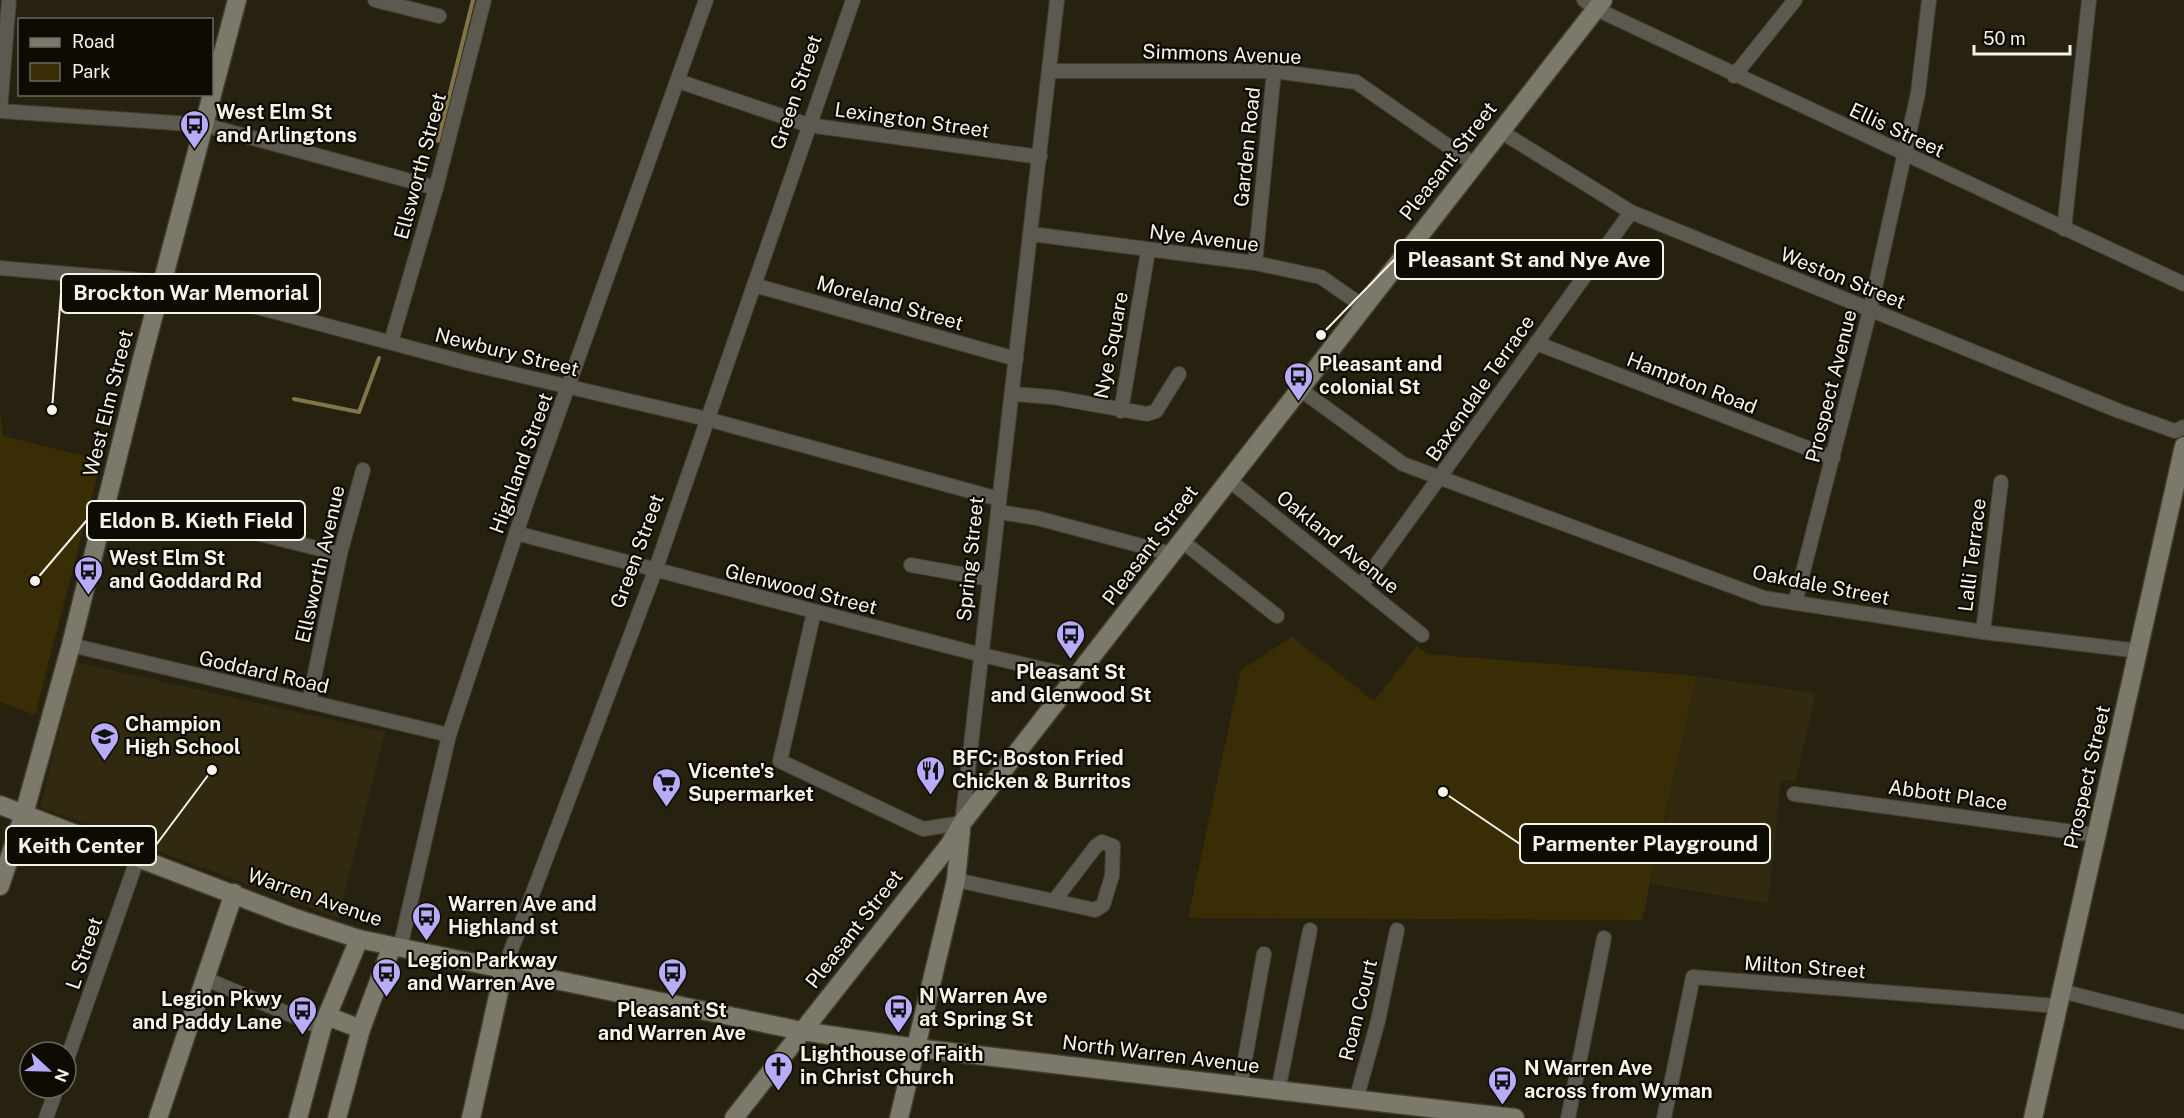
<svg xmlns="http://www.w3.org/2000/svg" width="2184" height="1118" font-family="'Public Sans',sans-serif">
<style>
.built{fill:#312910}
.green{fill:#392d06}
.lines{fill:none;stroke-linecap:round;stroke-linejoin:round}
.stream{stroke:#827648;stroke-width:4}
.street-casing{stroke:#443e2e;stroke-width:16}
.secondary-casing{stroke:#443e2e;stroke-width:21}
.street{stroke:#5c5950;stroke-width:14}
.secondary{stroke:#7c786a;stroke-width:18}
.labels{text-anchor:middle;stroke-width:4.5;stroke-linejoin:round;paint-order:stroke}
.street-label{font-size:20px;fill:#f6f3e8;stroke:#0e0b05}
.poi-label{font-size:20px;font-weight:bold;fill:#f6f3e8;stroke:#0e0b05;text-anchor:start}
.leader{fill:none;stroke:#f6f3e8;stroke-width:2}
.callout-dot{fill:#f6f3e8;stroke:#0e0b05;stroke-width:2}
.callout{fill:#0e0b05;stroke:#f6f3e8;stroke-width:2}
.callout-label{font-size:21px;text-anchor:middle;font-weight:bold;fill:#f6f3e8}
</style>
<rect width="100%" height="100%" fill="#272110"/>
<g class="built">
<path d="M76 662 385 732 338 918 40 807Z"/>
<path d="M1697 676 1816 693 1796 781 1781 780 1768 904 1651 884Z"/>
</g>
<g class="green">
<path d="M0 413 3 436 101 460 35 715 0 702Z"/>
<path d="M1292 637 1374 701 1417 646 1428 654 1697 676 1642 920 1188 918 1241 670Z"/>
</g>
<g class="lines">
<g class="stream">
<path d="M438 141 473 0"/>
<path d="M294 399 359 412 379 358"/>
</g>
<defs>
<g id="street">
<path d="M375 0 439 16"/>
<path d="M1584 0 1596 9 2184 284"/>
<path d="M1051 71H1274L1356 82 1474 164"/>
<path d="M1734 76 1795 0"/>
<path d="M678 81 808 125 1040 157"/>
<path d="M0 111 205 125 436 188"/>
<path d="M0 111 9 0"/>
<path d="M1500 131 1631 212 2119 411 2175 431 2184 427"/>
<path d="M2064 229 2089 0"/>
<path d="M1031 234 1255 263 1321 277 1364 307"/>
<path d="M1255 263 1274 71"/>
<path d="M0 268 163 282 471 364 707 419 999 499"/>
<path d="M754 285 1016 359"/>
<path d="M391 342 436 188 484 0"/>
<path d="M1536 343 1833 458"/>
<path d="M1301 390 1403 464 1764 598 1983 632 2139 651"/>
<path d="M1013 394 1052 397 1147 414 1156 411 1179 374"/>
<path d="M1121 411 1148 251"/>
<path d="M1229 480 1422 635"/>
<path d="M999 512 1037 518 1172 554"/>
<path d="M212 522 340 554"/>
<path d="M516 533 982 655 1078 677"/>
<path d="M1182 541 1277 616"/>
<path d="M911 565 989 579"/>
<path d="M1361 586 1631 212"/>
<path d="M1795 603 1870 310 1918 93 1929 0"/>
<path d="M814 612 780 761 923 829 962 823 1057 0"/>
<path d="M1983 632 2001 482"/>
<path d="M71 645 449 735"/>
<path d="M309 702 340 554 363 470"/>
<path d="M1794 794 2096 835"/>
<path d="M956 880 1049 900 1054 901 1095 910 1103 905 1112 876 1113 846 1102 842 1096 846 1054 901"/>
<path d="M400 948 449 735 527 501 706 0"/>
<path d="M504 969 655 571 853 0"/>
<path d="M206 979 322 1028"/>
<path d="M2061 991 2184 1022"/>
<path d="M66 1062 138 857"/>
<path d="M1240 1087 1264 954"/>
<path d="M1278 1091 1310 930"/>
<path d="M1356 1100 1378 1021 1397 930"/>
<path d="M46 1118 57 1088"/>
<path d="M1568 1118 1604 938"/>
<path d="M1664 1118 1693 977 2058 1006"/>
</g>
<g id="secondary">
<path d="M0 805 292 917 359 939 802 1031 916 1048 1515 1118"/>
<path d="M0 886 24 814 71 645 141 363 237 0"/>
<path d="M327 1016 361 1029"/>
<path d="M158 1118 234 893"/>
<path d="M298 1118 322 1028 359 939"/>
<path d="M337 1118 361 1029 392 946"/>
<path d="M471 1118 504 969"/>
<path d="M734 1118 950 844 962 823 1603 0"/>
<path d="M899 1118 956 880 961 830"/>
<path d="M2033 1118 2184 446"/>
</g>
</defs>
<use href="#street" class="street-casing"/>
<use href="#secondary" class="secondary-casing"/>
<use href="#street" class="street"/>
<use href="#secondary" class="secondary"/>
</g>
<defs>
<symbol id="bus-pin" viewBox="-11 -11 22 30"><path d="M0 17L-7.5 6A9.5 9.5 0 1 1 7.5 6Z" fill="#b8abf7" stroke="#0e0b05"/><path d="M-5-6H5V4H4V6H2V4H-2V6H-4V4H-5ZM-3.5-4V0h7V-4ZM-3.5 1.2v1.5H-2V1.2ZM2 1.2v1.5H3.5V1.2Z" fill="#111"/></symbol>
<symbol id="school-pin" viewBox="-11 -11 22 30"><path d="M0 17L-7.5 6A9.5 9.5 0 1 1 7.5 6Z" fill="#b8abf7" stroke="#0e0b05"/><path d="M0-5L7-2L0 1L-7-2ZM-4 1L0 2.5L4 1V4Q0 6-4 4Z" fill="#111"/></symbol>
<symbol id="restaurant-pin" viewBox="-11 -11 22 30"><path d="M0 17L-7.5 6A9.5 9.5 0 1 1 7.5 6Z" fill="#b8abf7" stroke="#0e0b05"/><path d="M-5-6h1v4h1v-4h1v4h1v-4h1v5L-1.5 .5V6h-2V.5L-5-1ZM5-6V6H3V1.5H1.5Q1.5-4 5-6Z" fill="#111"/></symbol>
<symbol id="supermarket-pin" viewBox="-11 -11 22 30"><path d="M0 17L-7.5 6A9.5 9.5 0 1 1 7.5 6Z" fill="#b8abf7" stroke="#0e0b05"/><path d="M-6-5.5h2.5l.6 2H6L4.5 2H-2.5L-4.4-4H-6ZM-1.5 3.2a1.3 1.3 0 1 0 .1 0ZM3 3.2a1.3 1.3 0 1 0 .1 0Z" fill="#111"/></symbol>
<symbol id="church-pin" viewBox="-11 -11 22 30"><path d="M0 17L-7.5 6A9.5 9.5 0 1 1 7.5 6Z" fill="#b8abf7" stroke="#0e0b05"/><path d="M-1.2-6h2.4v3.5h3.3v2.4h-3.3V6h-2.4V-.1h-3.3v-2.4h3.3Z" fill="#111"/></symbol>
</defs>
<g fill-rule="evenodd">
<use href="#bus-pin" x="178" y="108" width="33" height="45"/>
<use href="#bus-pin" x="1282" y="360" width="33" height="45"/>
<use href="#bus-pin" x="72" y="554" width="33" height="45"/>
<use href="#bus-pin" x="1054" y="618" width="33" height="45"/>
<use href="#school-pin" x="88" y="720" width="33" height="45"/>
<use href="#restaurant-pin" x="914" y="754" width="33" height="45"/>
<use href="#supermarket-pin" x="650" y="766" width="33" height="45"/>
<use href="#bus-pin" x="410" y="900" width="33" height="45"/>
<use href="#bus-pin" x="370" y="956" width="33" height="45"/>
<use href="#bus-pin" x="656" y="956" width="33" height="45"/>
<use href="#bus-pin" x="882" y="992" width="33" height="45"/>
<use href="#bus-pin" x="286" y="994" width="33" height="45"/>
<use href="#church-pin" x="762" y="1050" width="33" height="45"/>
<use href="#bus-pin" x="1486" y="1064" width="33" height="45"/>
</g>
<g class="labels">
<g class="street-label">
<text transform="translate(1222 54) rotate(2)" y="7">Simmons Avenue</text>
<text transform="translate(796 92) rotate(-71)" y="7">Green Street</text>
<text transform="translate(912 120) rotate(8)" y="7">Lexington Street</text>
<text transform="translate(1897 130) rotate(25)" y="7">Ellis Street</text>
<text transform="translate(1247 147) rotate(-84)" y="7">Garden Road</text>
<text transform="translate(1448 161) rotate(-52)" y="7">Pleasant Street</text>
<text transform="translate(420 166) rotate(-75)" y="7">Ellsworth Street</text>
<text transform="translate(1204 238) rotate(7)" y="7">Nye Avenue</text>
<text transform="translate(1843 278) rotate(22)" y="7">Weston Street</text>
<text transform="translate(890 303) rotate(16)" y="7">Moreland Street</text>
<text transform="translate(1111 345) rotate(-79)" y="7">Nye Square</text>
<text transform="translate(507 352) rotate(14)" y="7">Newbury Street</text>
<text transform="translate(1692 383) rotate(21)" y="7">Hampton Road</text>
<text transform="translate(1831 386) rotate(-76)" y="7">Prospect Avenue</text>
<text transform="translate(1480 388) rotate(-55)" y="7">Baxendale Terrace</text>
<text transform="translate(108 403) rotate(-76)" y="7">West Elm Street</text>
<text transform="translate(521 463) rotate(-70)" y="7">Highland Street</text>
<text transform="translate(1338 542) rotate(39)" y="7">Oakland Avenue</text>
<text transform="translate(1150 545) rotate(-53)" y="7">Pleasant Street</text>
<text transform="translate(637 551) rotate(-70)" y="7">Green Street</text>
<text transform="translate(1972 555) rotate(-83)" y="7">Lalli Terrace</text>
<text transform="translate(970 559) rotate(-84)" y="7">Spring Street</text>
<text transform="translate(320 564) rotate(-77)" y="7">Ellsworth Avenue</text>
<text transform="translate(1821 585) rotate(11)" y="7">Oakdale Street</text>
<text transform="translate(801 589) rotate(14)" y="7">Glenwood Street</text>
<text transform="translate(264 672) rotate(13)" y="7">Goddard Road</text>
<text transform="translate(2087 777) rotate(-77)" y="7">Prospect Street</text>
<text transform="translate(1948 795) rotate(8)" y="7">Abbott Place</text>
<text transform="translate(315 897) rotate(19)" y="7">Warren Avenue</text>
<text transform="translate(854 929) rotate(-52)" y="7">Pleasant Street</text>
<text transform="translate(84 953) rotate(-71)" y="7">L Street</text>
<text transform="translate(1805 967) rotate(4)" y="7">Milton Street</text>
<text transform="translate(1358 1010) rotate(-76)" y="7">Roan Court</text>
<text transform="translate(1161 1054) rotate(7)" y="7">North Warren Avenue</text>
</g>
<g class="poi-label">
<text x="216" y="119">West Elm St<tspan x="216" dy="23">and Arlingtons</tspan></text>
<text x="1319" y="371">Pleasant and<tspan x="1319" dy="23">colonial St</tspan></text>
<text x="109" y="565">West Elm St<tspan x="109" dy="23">and Goddard Rd</tspan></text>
<text x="1071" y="679" text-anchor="middle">Pleasant St<tspan x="1071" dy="23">and Glenwood St</tspan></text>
<text x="125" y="731">Champion<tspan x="125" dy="23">High School</tspan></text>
<text x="952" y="765">BFC: Boston Fried<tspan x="952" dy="23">Chicken &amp; Burritos</tspan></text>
<text x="688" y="778">Vicente's<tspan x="688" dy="23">Supermarket</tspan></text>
<text x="448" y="911">Warren Ave and<tspan x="448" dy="23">Highland st</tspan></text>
<text x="407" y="967">Legion Parkway<tspan x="407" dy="23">and Warren Ave</tspan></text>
<text x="919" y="1003">N Warren Ave<tspan x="919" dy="23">at Spring St</tspan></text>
<text x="282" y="1006" text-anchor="end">Legion Pkwy<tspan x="282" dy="23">and Paddy Lane</tspan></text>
<text x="672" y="1017" text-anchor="middle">Pleasant St<tspan x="672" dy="23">and Warren Ave</tspan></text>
<text x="800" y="1061">Lighthouse of Faith<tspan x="800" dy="23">in Christ Church</tspan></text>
<text x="1524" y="1075">N Warren Ave<tspan x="1524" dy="23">across from Wyman</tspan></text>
</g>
</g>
<path class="leader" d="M1321 335L1395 259M52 410L61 293M35 581L87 520M1443 792L1520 844M212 770L156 845"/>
<g class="callout-dot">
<circle cx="1321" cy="335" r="6"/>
<circle cx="52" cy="410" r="6"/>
<circle cx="35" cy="581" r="6"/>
<circle cx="1443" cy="792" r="6"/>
<circle cx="212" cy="770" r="6"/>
</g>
<g class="callout">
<rect x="1395" y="240" width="268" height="39" rx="6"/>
<rect x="61" y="274" width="259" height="39" rx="6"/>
<rect x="87" y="501" width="218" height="39" rx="6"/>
<rect x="1520" y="824" width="250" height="39" rx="6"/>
<rect x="6" y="826" width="150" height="39" rx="6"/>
</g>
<g class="callout-label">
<text x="1529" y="267">Pleasant St and Nye Ave</text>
<text x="191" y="300">Brockton War Memorial</text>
<text x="196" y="528">Eldon B. Kieth Field</text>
<text x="1645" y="851">Parmenter Playground</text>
<text x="81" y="853">Keith Center</text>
</g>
<rect x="18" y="18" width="195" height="78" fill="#0e0b05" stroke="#6b6860" stroke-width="1.5"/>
<rect x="30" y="38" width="30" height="9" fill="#7c786a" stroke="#6b6860" stroke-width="1.5"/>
<text x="72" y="48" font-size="18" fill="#f6f3e8">Road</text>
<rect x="30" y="63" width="30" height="18" fill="#392d06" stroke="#6b6860" stroke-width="1.5"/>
<text x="72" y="78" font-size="18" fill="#f6f3e8">Park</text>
<g transform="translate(48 1070) rotate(112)"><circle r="28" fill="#0e0b05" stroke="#6b6860" stroke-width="1.5"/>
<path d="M0-4.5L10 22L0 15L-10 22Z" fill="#b8abf7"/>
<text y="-9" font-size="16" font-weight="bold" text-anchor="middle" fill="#f6f3e8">N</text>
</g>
<path d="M1974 45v9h96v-9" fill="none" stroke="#f6f3e8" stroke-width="3"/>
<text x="1983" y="45" font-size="18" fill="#f6f3e8" stroke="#0e0b05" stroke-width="4.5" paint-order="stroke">50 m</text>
</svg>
